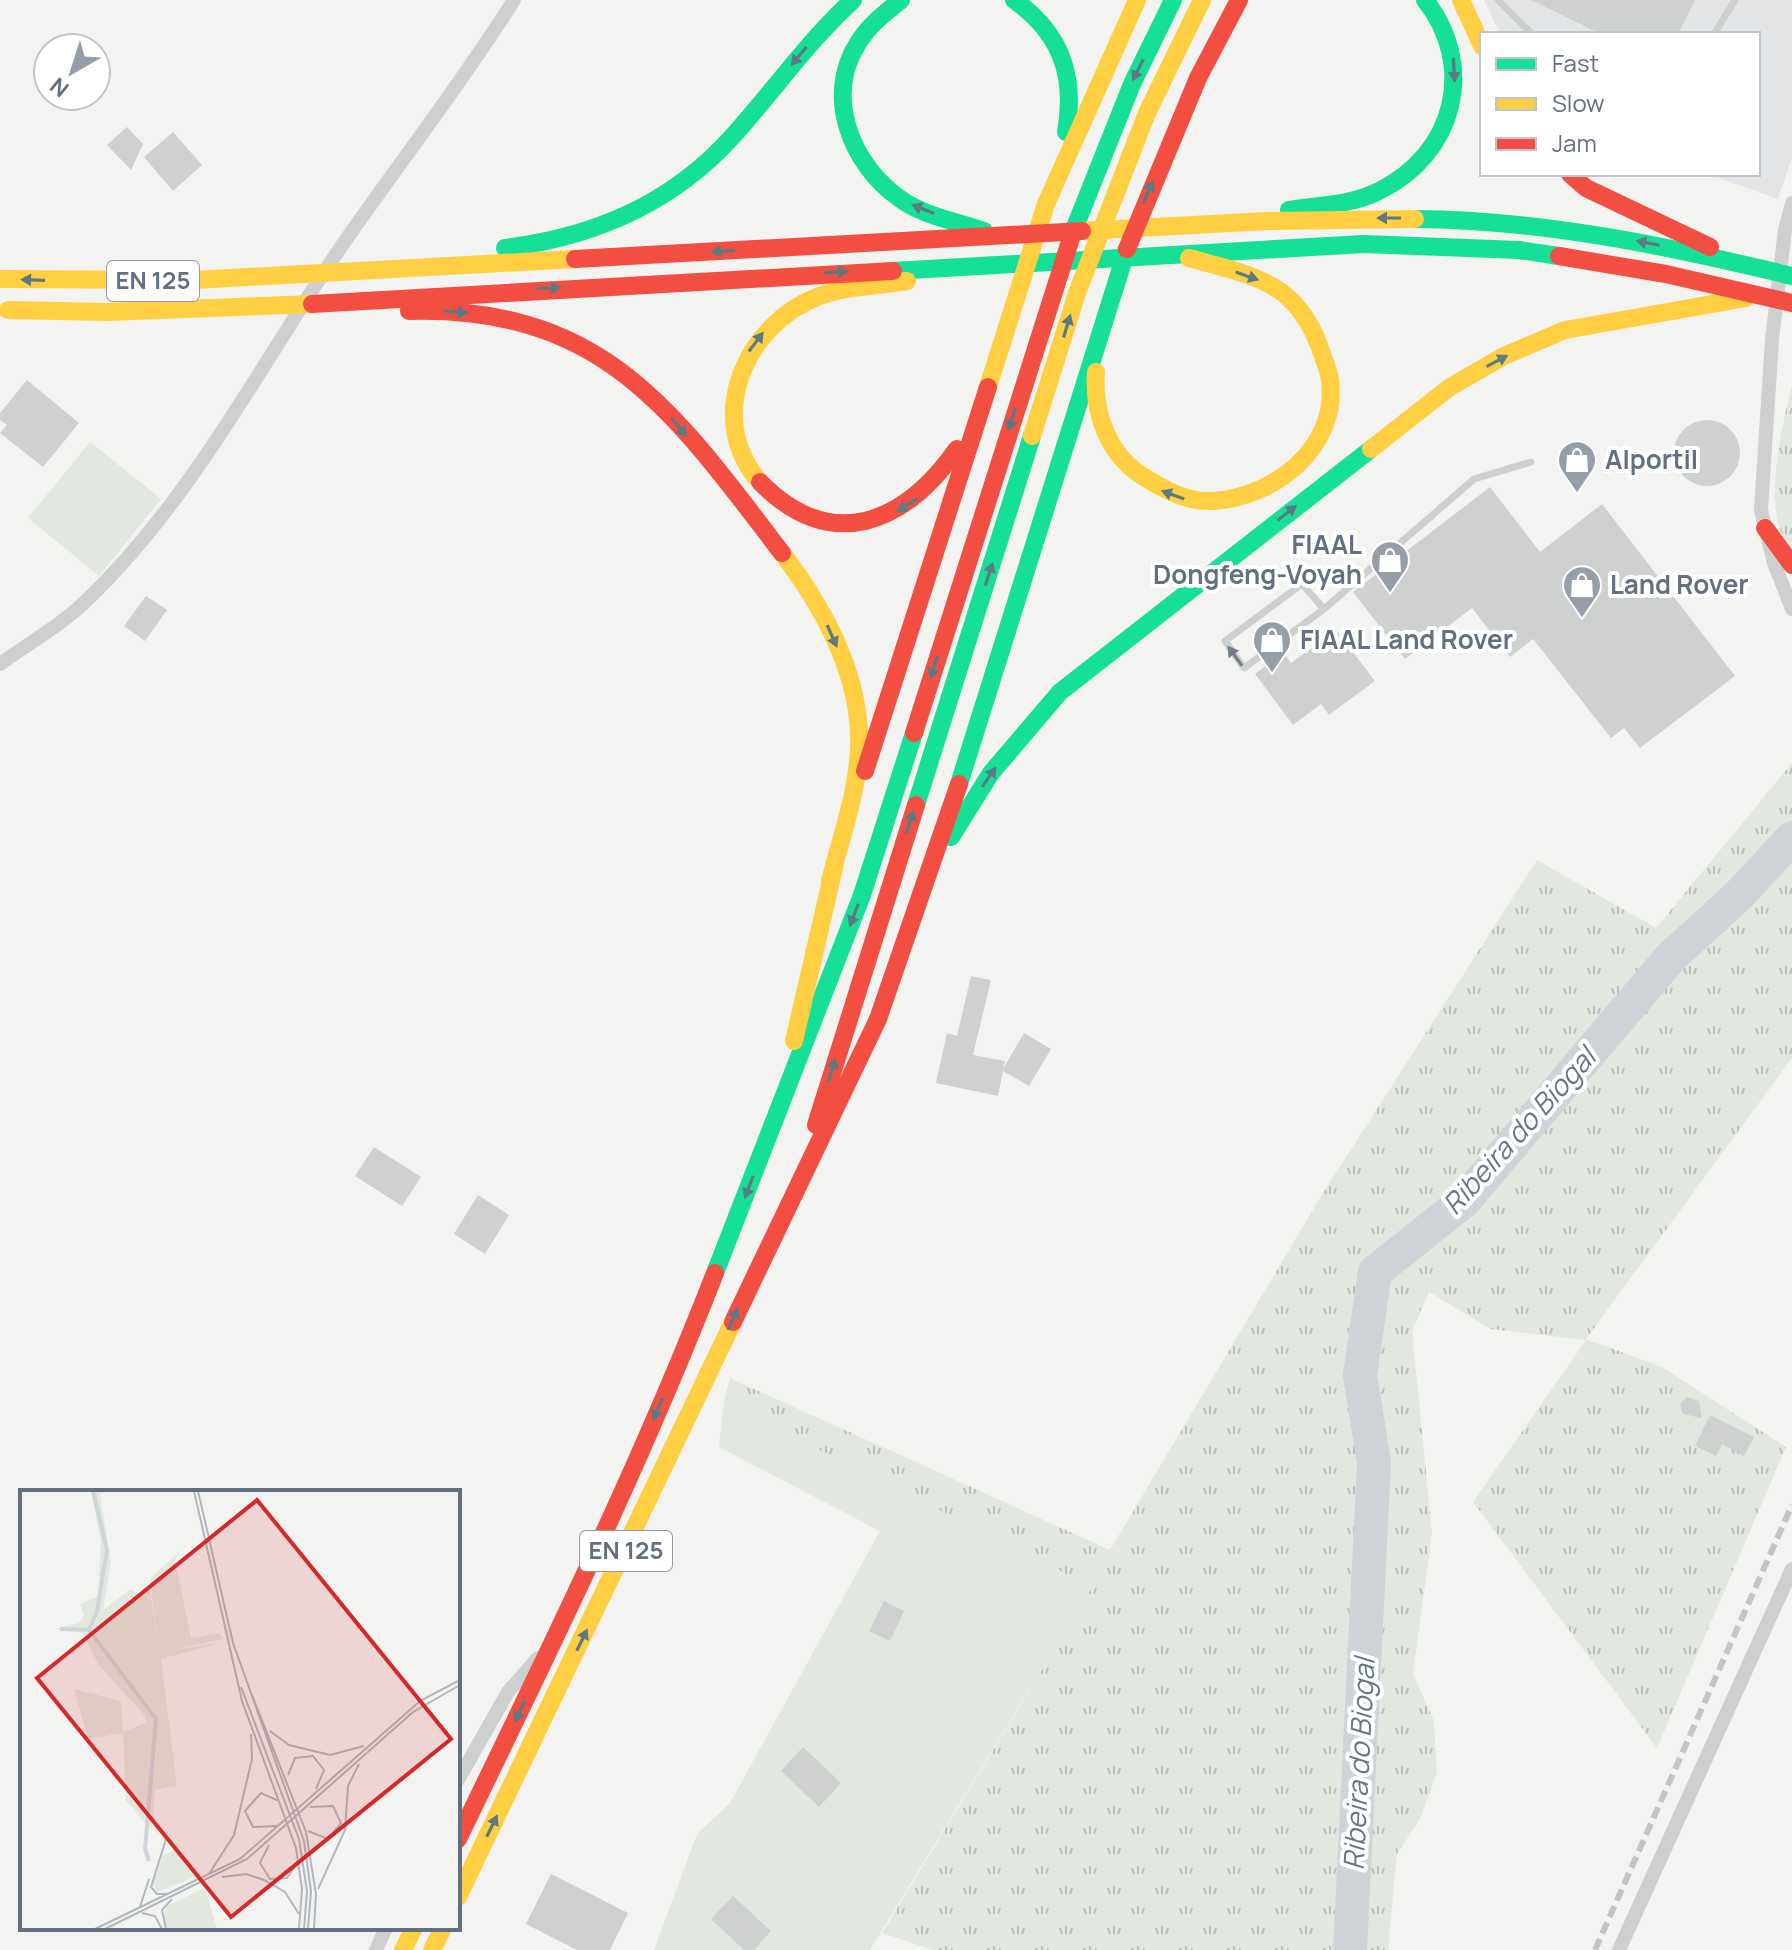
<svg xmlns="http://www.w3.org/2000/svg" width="1792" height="1950" font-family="Manrope,sans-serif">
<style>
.built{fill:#e3e4e5}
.grass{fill:url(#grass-tufts)}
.green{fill:#e2e7e0}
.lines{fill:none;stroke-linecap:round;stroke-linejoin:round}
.river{stroke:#cfd4d9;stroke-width:34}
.building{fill:#cfd0d0}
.lane{stroke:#cecfcf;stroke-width:7}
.street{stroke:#cecfcf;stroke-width:14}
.fast{stroke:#16e098;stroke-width:18}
.slow{stroke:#ffcf43;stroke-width:18}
.jam{stroke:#f24e42;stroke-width:18}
.rail{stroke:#c3c4c5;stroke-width:6;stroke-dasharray:12 6;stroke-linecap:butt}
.oneway{fill:#5c7a84}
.oneway2{fill:#747d8e}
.labels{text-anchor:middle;stroke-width:8;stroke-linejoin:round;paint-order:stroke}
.shield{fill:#fff;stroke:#929aa8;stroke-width:2}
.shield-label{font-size:24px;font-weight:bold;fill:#646f82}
.poi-label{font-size:26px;font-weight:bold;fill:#646f82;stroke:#fff;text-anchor:start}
.water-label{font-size:28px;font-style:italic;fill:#657785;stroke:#fff}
.inset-river{fill:none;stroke:#cfd4d9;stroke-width:4}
.inset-road{fill:none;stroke:#b1b7be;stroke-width:2}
.view{fill:#d62828;fill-opacity:0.15;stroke:#d62828;stroke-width:4}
.inset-edge{fill:none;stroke:#646f82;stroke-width:4}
</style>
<defs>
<pattern id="grass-tufts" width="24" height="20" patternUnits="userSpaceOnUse" patternTransform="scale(2)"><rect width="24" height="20" fill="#e2e7e0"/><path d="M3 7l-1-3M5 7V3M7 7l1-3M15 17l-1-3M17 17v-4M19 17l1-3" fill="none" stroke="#bbbfbb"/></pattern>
</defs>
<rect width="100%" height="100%" fill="#f3f4f2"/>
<path class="built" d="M1484 0H1792V158L1778 199 1708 174H1758V34H1500Z"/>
<g class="grass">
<path d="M1792 386V549C1759 517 1782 426 1792 386Z"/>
<path d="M1792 763V1058L1586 1339 1662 1367 1786 1447 1657 1748 1473 1502 1586 1340 1491 1329 1429 1292 1412 1331 1432 1533 1413 1674 1434 1721 1437 1772 1420 1819 1397 1854 1388 1950H933L882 1933 1092 1587 724 1402 730 1378 1110 1550 1323 1193 1537 860 1656 928Z"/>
</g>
<g class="green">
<path d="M90 442 161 499 99 576 28 518Z"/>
<path d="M724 1402 1092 1587 870 1950H654L697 1834 730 1803 880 1531 719 1447Z"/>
</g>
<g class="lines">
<path class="river" d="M1350 1950 1374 1463 1360 1375 1375 1272 1464 1201 1671 957 1738 896 1792 838"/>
</g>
<g class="building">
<path d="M1531 0H1695L1678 34H1601Z"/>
<path d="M127 127 143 144 131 170 107 145Z"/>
<path d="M173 132 202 165 173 191 144 157Z"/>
<path d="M27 380 79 423 43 467 0 433 7 425 0 420V413Z"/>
<circle cx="1707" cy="453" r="33"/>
<path d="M1490 487 1540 552 1602 504 1735 676 1640 748 1624 728 1611 738 1533 639 1510 657 1472 608 1405 659 1353 592Z"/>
<path d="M146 596 167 610 145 641 124 626Z"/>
<path d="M1336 630 1375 681 1329 715 1321 704 1293 725 1255 674 1283 652 1291 663Z"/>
<path d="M971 976 991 980 973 1055 1005 1061 1003 1069 1024 1033 1051 1049 1029 1086 1003 1071 998 1096 936 1083 947 1033 957 1036Z"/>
<path d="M374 1147 421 1177 402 1206 355 1176Z"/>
<path d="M478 1195 509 1215 485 1254 454 1234Z"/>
<path d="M1687 1397 1699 1401 1702 1418 1683 1414 1680 1404Z"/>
<path d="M1710 1415 1754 1437 1744 1456 1722 1444 1716 1456 1695 1446Z"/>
<path d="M884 1601 904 1611 890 1641 869 1631Z"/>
<path d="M803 1747 841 1783 819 1807 781 1771Z"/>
<path d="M551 1874 628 1913 610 1950H577L526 1924Z"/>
<path d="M733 1896 771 1931 754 1950H744L711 1919Z"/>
</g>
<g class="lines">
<g class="lane">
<path d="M1498 0 1532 34"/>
<path d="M1714 34 1735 0"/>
<path d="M1324 609 1302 584 1225 641 1244 668 1324 609 1474 479 1531 462"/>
</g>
<g class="street">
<path d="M1792 203 1785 230 1772 339 1761 510 1774 563 1792 609"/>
<path d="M0 664C29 643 63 624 88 599 193 498 261 363 343 244 400 162 461 84 514 0"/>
<path d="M458 1780 508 1692 538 1658"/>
<path d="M376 1950 386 1928"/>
<path d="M1619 1950 1792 1569"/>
</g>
<g class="fast">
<path d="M901 0C885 13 869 25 858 43 824 96 851 164 899 198 923 216 956 221 984 231"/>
<path d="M1014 0C1061 33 1076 76 1066 132"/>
<path d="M1289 210C1319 205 1352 205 1379 191 1455 154 1477 66 1425 0"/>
<path d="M1415 219C1544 220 1668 246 1792 276"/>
<path d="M1073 232 1132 84 1173 0"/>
<path d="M505 248C593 237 670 205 731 138 773 92 807 42 853 0"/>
<path d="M893 271 1364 244 1519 250 1559 256"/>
<path d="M959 784 1127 249"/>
<path d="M916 805 1032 436"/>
<path d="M951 837 991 773 1060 692 1371 449"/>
<path d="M715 1273 862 895 914 733"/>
</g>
<g class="slow">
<path d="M1461 0 1482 46"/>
<path d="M1082 231 1267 221 1415 219"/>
<path d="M0 279 194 280 575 259"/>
<path d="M8 310 108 312 312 304"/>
<path d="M1096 372C1093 413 1108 455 1144 477 1165 490 1187 502 1212 501 1273 498 1339 448 1330 380 1329 371 1324 360 1321 351 1314 329 1300 305 1280 291 1254 273 1220 267 1189 258"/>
<path d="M988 387 1046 204 1137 0"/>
<path d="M1032 436 1077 293 1147 113 1202 0"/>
<path d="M1371 449 1450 387 1504 356 1565 330 1746 298"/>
<path d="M760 482C704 419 745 325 817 297 845 286 877 286 907 281"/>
<path d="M782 553C824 608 862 678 859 749 857 794 841 838 830 881"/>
<path d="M794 1041 834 868"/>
<path d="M458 1897 733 1322"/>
<path d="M403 1950 414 1928"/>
<path d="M432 1950 443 1928"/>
</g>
<g class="jam">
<path d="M1570 174 1586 188 1710 247"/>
<path d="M1127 249 1198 78 1239 0"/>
<path d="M1559 256 1666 274 1792 303"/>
<path d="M575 259 1082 231"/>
<path d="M312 304 893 271"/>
<path d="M409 311C604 306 674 412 782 553"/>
<path d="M760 482C832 555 905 523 957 449"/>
<path d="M1765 528 1792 565"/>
<path d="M914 733 1073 232"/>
<path d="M865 771 988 387"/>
<path d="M816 1125 916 805"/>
<path d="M733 1322 878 1019 959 784"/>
<path d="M458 1839C548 1653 640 1466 715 1273"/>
</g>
<path class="rail" d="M1595 1950 1792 1505"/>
</g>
<defs><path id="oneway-solid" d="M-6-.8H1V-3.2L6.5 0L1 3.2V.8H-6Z" transform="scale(2)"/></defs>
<g class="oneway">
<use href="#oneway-solid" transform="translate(799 56) rotate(130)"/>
<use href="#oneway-solid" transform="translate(1138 70) rotate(117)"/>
<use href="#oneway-solid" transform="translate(1454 70) rotate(87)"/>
<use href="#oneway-solid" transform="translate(1148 192) rotate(-66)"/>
<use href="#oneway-solid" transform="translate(923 209) rotate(-158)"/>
<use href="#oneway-solid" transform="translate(1389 218) rotate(180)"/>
<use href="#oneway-solid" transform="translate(1648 243) rotate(-169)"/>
<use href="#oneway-solid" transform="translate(723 251) rotate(177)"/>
<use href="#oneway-solid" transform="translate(836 272) rotate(-3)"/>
<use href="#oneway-solid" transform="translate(1247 276) rotate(19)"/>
<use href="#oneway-solid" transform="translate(33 280) rotate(-178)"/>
<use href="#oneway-solid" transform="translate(549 288) rotate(-3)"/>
<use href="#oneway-solid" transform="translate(456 312) rotate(5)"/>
<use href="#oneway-solid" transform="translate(1067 326) rotate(-73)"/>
<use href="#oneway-solid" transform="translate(756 342) rotate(-53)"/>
<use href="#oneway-solid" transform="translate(1497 361) rotate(-28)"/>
<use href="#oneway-solid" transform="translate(1012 419) rotate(108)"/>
<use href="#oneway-solid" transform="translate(679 427) rotate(50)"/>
<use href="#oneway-solid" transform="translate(1173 495) rotate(-160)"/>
<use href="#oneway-solid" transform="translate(907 505) rotate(148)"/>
<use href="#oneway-solid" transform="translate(1287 513) rotate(-38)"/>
<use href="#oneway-solid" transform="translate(989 574) rotate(-72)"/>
<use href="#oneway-solid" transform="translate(832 636) rotate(66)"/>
<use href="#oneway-solid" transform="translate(934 667) rotate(107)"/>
<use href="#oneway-solid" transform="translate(989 777) rotate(-55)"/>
<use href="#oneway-solid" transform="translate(910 822) rotate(-72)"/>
<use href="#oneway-solid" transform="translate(854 915) rotate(111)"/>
<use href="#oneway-solid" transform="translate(832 1070) rotate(-73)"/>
<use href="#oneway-solid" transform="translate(749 1187) rotate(111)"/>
<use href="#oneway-solid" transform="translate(733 1319) rotate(-65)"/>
<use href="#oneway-solid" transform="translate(658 1409) rotate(114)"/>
<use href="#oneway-solid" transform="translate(582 1640) rotate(-64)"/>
<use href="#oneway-solid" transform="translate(520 1711) rotate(115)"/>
<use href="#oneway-solid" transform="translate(492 1826) rotate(-64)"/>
</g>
<use class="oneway2" href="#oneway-solid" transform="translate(1235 656) rotate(-126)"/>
<defs>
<symbol id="shop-pin" viewBox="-11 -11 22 30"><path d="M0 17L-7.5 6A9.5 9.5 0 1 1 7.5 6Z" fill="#969ea9" stroke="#fff"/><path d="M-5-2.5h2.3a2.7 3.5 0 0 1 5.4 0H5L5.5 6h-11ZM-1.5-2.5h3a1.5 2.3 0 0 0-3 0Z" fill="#fff"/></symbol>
</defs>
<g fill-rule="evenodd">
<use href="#shop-pin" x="1555" y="438" width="44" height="60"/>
<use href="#shop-pin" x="1368" y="538" width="44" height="60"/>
<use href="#shop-pin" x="1560" y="563" width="44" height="60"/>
<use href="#shop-pin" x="1250" y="618" width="44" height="60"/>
</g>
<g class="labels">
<g class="shield">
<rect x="107" y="261" width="92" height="40" rx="6"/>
<rect x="580" y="1531" width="92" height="40" rx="6"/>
</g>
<g class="shield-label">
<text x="153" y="289">EN 125</text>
<text x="626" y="1559">EN 125</text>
</g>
<g class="poi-label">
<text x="1605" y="469">Alportil</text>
<text x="1362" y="554" text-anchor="end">FIAAL<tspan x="1362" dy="30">Dongfeng-Voyah</tspan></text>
<text x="1610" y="594">Land Rover</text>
<text x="1300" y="649">FIAAL Land Rover</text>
</g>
<g class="water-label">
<text transform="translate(1519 1131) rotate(-48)" y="10">Ribeira do Biogal</text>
<text transform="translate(1359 1764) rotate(-87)" y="10">Ribeira do Biogal</text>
</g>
</g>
<g transform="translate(20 1490)">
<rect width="440" height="440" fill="#f3f4f2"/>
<path d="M71 1H90L80 4 91 74 83 120 111 99 117 104 130 99 139 162 204 152 141 169 157 296 135 300 132 340 106 311 103 243 68 249 54 199 101 211 103 242 127 232 125 226 78 174 63 143 36 139 59 133 64 125 60 114 78 106 81 52ZM158 360 178 386 137 402 133 393 143 365ZM185 398 197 439H148L143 427 148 415Z" fill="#e2e7e0"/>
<path d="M163 59 155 69 171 148 199 143 203 149 139 163 130 89Z" fill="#e2e7e0"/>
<path class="inset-river" d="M73 1 87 60 77 121 69 140 136 229 125 359 129 371M40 139 69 140"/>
<path class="inset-road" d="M174 1 222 211 276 358 282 399 279 439M178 1 213 153 284 351 291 401 288 439M221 197 279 349 287 401 284 439M232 205 286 342 296 404 294 439M398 212 440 190M250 241 269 255 310 265 344 256M268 285 275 268 293 266 304 280 296 299M257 336 233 337 225 321 241 303 259 311M288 341 308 349 321 333 313 316 290 317M146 349 131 397 137 404H147M249 355 240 373 250 389 267 388 278 372M189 384 214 345 232 269 231 244M202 387 226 384 244 390 265 402 279 424M298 399 325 340 328 296 339 274M120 417 129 389M122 423 135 426 142 439M75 439 220 369 399 212M85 439 227 369 393 222 440 195M146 439 142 420 152 409"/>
<path class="view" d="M237 10 431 249 211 427 17 188Z"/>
<rect width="440" height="440" class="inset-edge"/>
</g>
<rect x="1480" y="32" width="280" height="144" fill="#ffffff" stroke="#c1c5cd" stroke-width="2"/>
<rect x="1496" y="58" width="40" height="12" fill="#16e098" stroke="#c1c5cd" stroke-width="2"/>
<text x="1552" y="72" font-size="24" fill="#646f82">Fast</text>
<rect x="1496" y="98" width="40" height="12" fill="#ffcf43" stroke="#c1c5cd" stroke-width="2"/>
<text x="1552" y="112" font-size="24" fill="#646f82">Slow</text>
<rect x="1496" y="138" width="40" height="12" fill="#f24e42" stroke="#c1c5cd" stroke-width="2"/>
<text x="1552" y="152" font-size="24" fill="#646f82">Jam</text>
<g transform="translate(72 72) rotate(219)"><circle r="38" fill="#ffffff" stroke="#c1c5cd" stroke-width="2"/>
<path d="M0-6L14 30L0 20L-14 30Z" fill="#969ea9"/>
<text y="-12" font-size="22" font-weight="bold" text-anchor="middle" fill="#646f82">N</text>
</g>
</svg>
